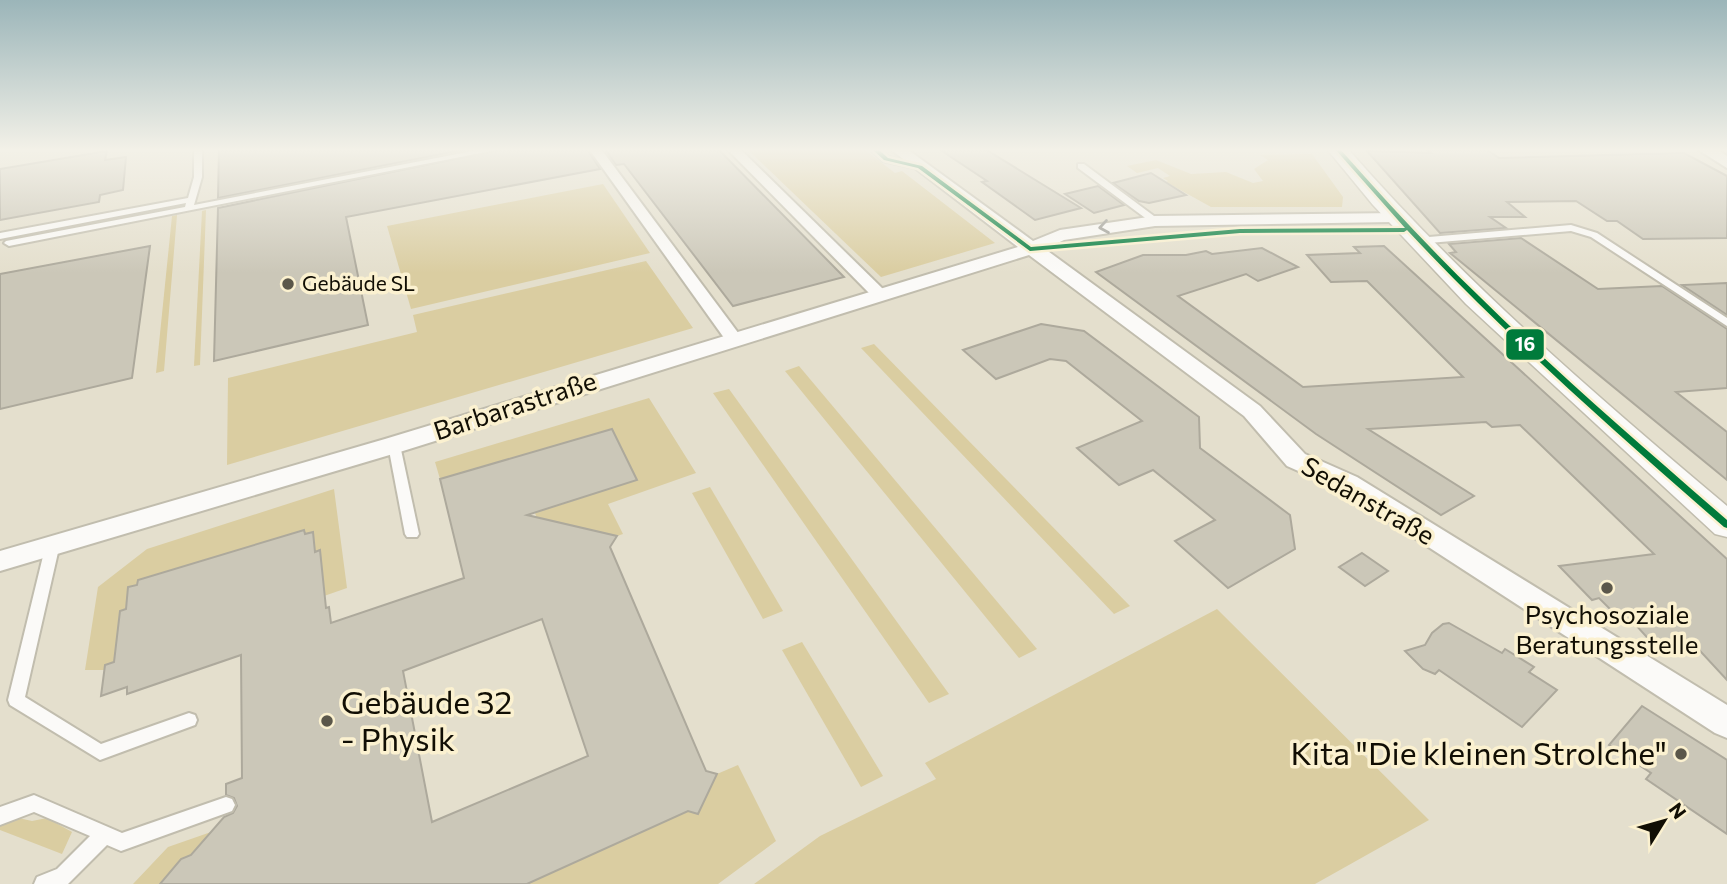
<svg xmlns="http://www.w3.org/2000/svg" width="1727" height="884" font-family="Commissioner,sans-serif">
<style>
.green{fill:#dacda1}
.building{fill:#cbc7b8;stroke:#ada99c;stroke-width:2;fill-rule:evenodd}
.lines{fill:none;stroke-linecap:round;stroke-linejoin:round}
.service-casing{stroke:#c1bdae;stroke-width:4}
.pedestrian-casing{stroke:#c1bdae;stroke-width:4}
.minor-casing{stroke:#c1bdae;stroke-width:4}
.tertiary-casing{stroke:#c1bdae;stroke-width:3}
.service{fill:#fbfaf8;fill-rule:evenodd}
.pedestrian{fill:#fbfaf8;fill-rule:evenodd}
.minor{fill:#fbfaf8;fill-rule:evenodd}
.tertiary{fill:#fbfaf8;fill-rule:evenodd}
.bus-1-casing{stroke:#fbf1d0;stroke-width:5}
.bus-1{fill:#007b3b;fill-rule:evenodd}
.oneway{stroke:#9d9c96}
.poi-dot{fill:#5b574a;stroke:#fbf1d0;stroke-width:2.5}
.labels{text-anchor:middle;stroke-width:7;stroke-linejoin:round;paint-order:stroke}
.far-poi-label{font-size:21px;fill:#110e04;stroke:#fbf1d0;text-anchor:start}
.street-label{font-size:26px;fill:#110e04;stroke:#fbf1d0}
.poi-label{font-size:26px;fill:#110e04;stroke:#fbf1d0}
.near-poi-label{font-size:32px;fill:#110e04;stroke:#fbf1d0;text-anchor:start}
.line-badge{stroke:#fbf1d0;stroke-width:2.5}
.badge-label{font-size:19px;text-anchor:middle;font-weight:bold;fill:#fff}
</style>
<rect width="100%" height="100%" fill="#e4dfcd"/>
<g class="green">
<path d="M747 149H864L895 173 902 171 995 243 881 277Z"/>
<path d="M1312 154 1343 197 1342 207H1211L1166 182 1168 181 1163 178 1170 176 1158 168 1137 173 1127 166 1156 160 1191 174 1226 172 1253 183 1263 181 1254 169 1268 160 1260 155Z"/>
<path d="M603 184 650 253 411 309 387 226Z"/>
<path d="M206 210 200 365 194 366 202 211Z"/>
<path d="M177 215 164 371 156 373 172 216Z"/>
<path d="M646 261 693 328 227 465 228 378 417 332 413 315Z"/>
<path d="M874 344 1130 606 1114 614 861 348Z"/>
<path d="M799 366 1037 649 1019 658 785 371Z"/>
<path d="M729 389 949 694 929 703 713 393Z"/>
<path d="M649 398 696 473 608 504 623 534 617 536 587 529 548 550 535 513 637 480 612 429 440 479 435 462Z"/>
<path d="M710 487 783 611 763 619 692 493Z"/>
<path d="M334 489 347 588 324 596 319 551 311 553 310 548 315 546 313 532 305 534 304 530 138 580 137 585 128 588 129 609 120 612 114 662 105 665 104 670H85L98 587 147 549Z"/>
<path d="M1217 609 1429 820 1315 884H754L820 836 936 779 925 763Z"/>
<path d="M802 642 883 776 861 787 782 650Z"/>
<path d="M738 765 776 841 718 884H527L667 820 675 807 698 814 717 774Z"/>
<path d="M14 817 32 821 47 818 72 832 62 854 0 830V822Z"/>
<path d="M211 832 226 841 181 859 160 884H133L168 847Z"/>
</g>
<g class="building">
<path d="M219 149H467L218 198Z"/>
<path d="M503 149H587L600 169 346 217 368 325 214 361 218 208Z"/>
<path d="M605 149H718L844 277 733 306 624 164 616 165Z"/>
<path d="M939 149H985L1081 208 1035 220 982 182 987 181Z"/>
<path d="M1486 149 1499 158 1684 153 1727 176V238L1643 239 1617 221H1607L1576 201 1507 202 1525 217H1490L1506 228 1440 233 1367 151 1431 153 1427 150Z"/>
<path d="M107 151 105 160 126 157 123 190 100 195 99 202 0 220V169Z"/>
<path d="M1151 173 1186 195 1149 203 1139 201 1113 183Z"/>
<path d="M1098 186 1124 205 1094 213 1065 194Z"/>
<path d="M1521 238 1598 289 1662 286 1727 329V388L1676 392 1727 432V480L1450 253 1456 252 1449 244Z"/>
<path d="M150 246 132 378 0 409V274Z"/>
<path d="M1384 246 1727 559V680L1690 640 1653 644 1635 624 1626 625 1599 598 1592 600 1559 566 1654 554 1520 425 1492 427 1486 422 1368 429 1474 496 1441 515 1316 434 1096 272 1143 255H1186L1206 251 1212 254 1262 248 1298 267 1258 281 1246 274 1178 296 1303 387 1463 377 1367 281 1331 282 1307 255 1360 253 1354 247Z"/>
<path d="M1727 283V315L1682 285Z"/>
<path d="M1041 324 1084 331 1199 417 1200 448 1290 515 1295 549 1228 588 1175 541 1215 520 1153 470 1119 485 1077 448 1142 421 1066 361 1050 359 996 379 963 350Z"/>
<path d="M612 429 637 480 527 515 617 536 610 547 706 771 717 774 698 814 688 811 527 884H160L181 859 191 855 224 817 233 813 237 806 234 798 226 795V784L242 778 241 655 127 694V687L101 696 105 665 114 662 120 611 126 609 128 587 137 585 138 580 304 530 305 534 313 532 315 552 320 550 326 608 329 607 331 623 464 578 440 479ZM542 619 588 756 432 822 403 671Z"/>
<path d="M1362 553 1388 571 1365 586 1339 567Z"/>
<path d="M1449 623 1502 653 1505 649 1534 667 1529 672 1557 690 1522 727 1439 670 1435 674 1423 669 1405 651 1425 645 1432 633 1443 624Z"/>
<path d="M1642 706 1727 760V834L1646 779 1651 773 1609 745Z"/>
</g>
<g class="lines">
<defs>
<g id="service">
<path d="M194 149H202V177L194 205 483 149H501L9 246 4 243 6 241 185 207 186 203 0 239V233L188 198 194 177Z"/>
<path d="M870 149H879L889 157 924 167 920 169 883 161Z"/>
<path d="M1078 164H1084L1158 219V223H1152L1078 168Z"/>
<path d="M1571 225 1597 233 1727 318V326L1591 237 1571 231 1417 244 1412 241 1417 238Z"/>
<path d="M394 441 400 445 419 534 417 537H407L405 534 388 445Z"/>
<path d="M52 543 57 544 59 548 25 697 101 744 189 713 195 715 197 720 195 725 100 760 10 705 8 700 45 548 47 544Z"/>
<path d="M34 795 122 833 226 797 232 799 235 805 232 811 121 851 107 845 68 884H34L37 877 57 869 90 836 34 812 0 825V807Z"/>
</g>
<g id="pedestrian">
<path d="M589 149H601L739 334 741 338 739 342H727Z"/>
<path d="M727 149H740L885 291V297H873Z"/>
</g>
<g id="minor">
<path d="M890 149H907L1033 241 1060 230 1155 216 1398 213 1401 217 1398 221 1392 222 1155 226 1064 240 1045 249 1260 406 1305 454 1357 477 1727 705V738L1715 733 1339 489 1287 466 1244 416 1029 255 403 451 0 571V551L385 439 1018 247Z"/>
<path d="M1697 149H1716L1727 156V168Z"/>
</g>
<path id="tertiary" d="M1327 149H1348C1463 281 1594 394 1727 506V537L1715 534 1466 304 1373 205Z"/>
</defs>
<use href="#service" class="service-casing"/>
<use href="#pedestrian" class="pedestrian-casing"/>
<use href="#minor" class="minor-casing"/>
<use href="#tertiary" class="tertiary-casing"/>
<use href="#service" class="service"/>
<use href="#pedestrian" class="pedestrian"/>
<use href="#minor" class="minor"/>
<use href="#tertiary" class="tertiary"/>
<defs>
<path id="bus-1" d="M872 149H878L888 158 922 166 1031 247 1240 229 1405 228 1335 149H1340C1385 200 1430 249 1479 296 1558 374 1643 447 1727 520V528L1724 527C1615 432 1506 336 1407 230L1404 232 1240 233 1030 251 918 168 884 160Z"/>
</defs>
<use href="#bus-1" class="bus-1-casing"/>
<use href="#bus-1" class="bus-1"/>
</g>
<defs><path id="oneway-chevron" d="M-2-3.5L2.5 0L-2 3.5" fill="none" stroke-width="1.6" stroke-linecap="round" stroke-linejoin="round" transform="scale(1.75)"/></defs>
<use class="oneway" href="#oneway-chevron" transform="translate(1104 227) rotate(171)"/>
<linearGradient id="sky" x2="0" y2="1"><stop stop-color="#9bb5b9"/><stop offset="0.55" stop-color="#f3f1e8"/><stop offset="1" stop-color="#f3f1e8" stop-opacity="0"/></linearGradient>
<rect width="1727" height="273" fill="url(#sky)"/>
<g class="poi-dot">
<circle cx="288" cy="284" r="7"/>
<circle cx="1607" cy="588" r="7"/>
<circle cx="327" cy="721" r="7"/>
<circle cx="1681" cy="754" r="7"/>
</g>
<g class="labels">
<g class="far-poi-label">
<text x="302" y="291">Gebäude SL</text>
</g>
<g class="street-label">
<text transform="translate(515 406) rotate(-18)" y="9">Barbarastraße</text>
<text transform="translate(1368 501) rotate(30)" y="9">Sedanstraße</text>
</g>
<g class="poi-label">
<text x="1607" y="624">Psychosoziale<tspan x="1607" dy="30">Beratungsstelle</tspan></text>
</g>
<g class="near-poi-label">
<text x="341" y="714">Gebäude 32<tspan x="341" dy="37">- Physik</tspan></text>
<text x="1667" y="765" text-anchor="end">Kita "Die kleinen Strolche"</text>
</g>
</g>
<rect class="line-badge" x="1505" y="328" width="40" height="33" rx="7" fill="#007b3b"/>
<g class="badge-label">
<text x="1525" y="351">16</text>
</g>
<g transform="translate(1664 821) rotate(53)" stroke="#fbf1d0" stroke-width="5" paint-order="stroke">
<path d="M0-5L12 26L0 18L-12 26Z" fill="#110e04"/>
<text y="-10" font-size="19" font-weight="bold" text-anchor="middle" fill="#110e04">N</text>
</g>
</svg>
